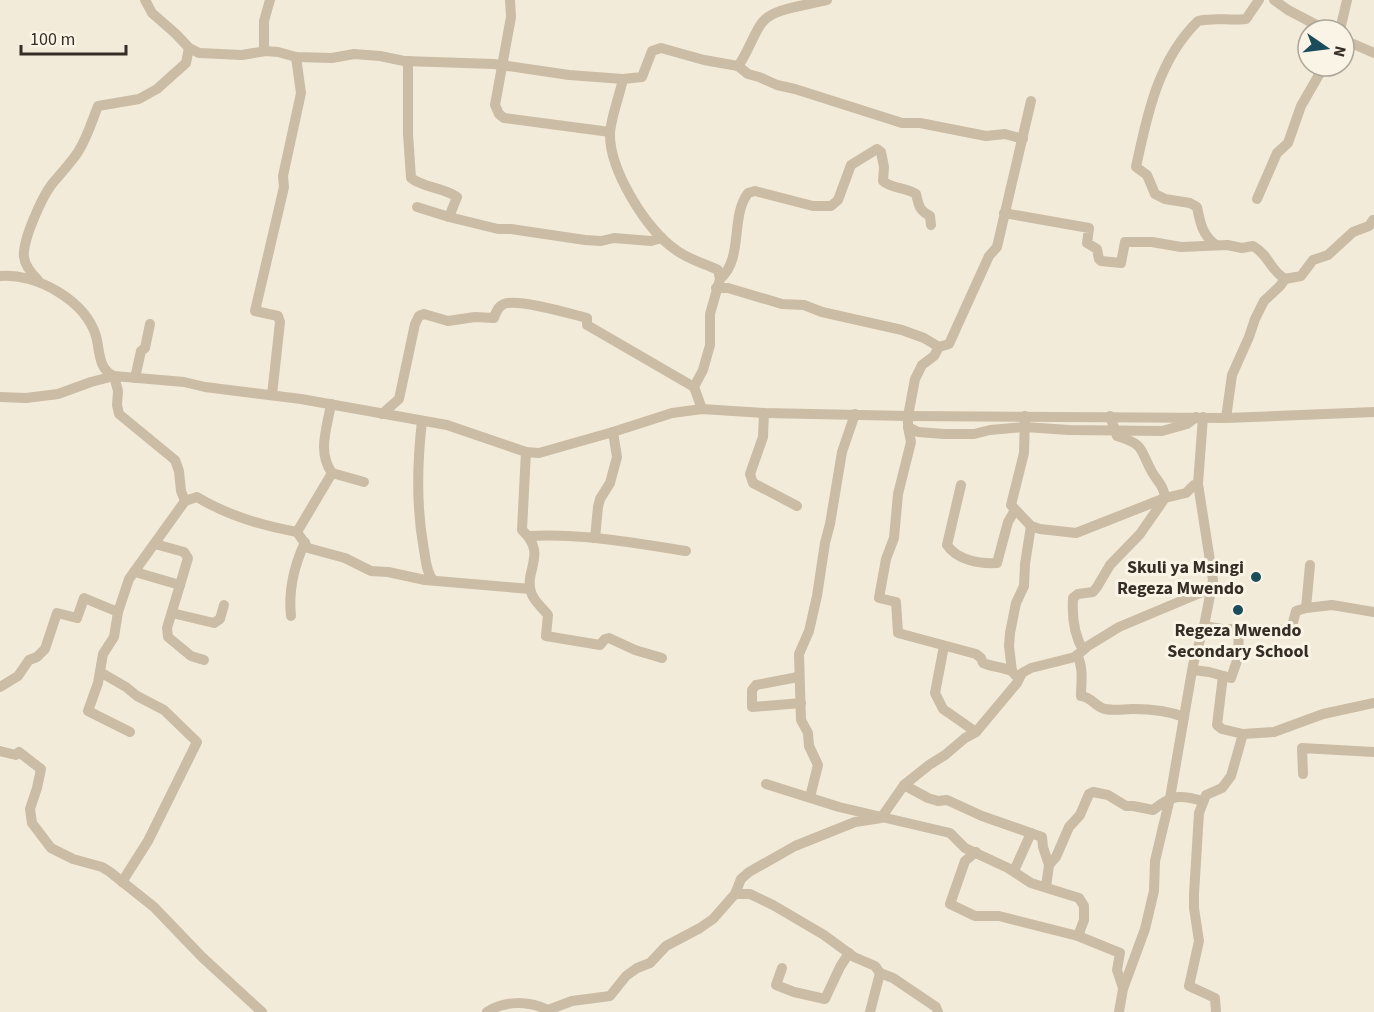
<svg xmlns="http://www.w3.org/2000/svg" width="1374" height="1012" font-family="'Source Sans 3',sans-serif">
<style>
.lines{fill:none;stroke-linecap:round;stroke-linejoin:round}
.minor{stroke:#cbbca5;stroke-width:10}
.poi-dot{fill:#1a4c5a;stroke:#faf4e6;stroke-width:2}
.labels{text-anchor:middle;stroke-width:6;stroke-linejoin:round;paint-order:stroke}
.poi-label{font-size:18px;font-weight:bold;fill:#362e26;stroke:#faf4e6;text-anchor:end}
</style>
<rect width="100%" height="100%" fill="#f3ebd9"/>
<g class="lines">
<g class="minor">
<path d="M145 0 152 13 176 34 189 48 199 53 242 55 266 51 278 52 296 57 332 58 354 54 380 56 404 61 494 64 569 75 623 79 642 77 652 51 661 48 704 60 738 66C748 53 752 37 761 24 771 8 809 5 827 0"/>
<path d="M510 0 511 17 495 105 499 114 504 118 610 132"/>
<path d="M1274 0 1288 10 1326 30"/>
<path d="M1340 30 1347 0"/>
<path d="M1344 40 1374 53"/>
<path d="M264 51V21L270 0"/>
<path d="M408 61V134L411 178C424 188 442 187 457 197L449 217 498 229H511L585 240 601 241 614 238 651 241 662 238"/>
<path d="M738 66 748 74 759 77 777 85 795 89 902 123H920L986 136 1005 134 1023 139"/>
<path d="M623 79C620 94 611 117 610 133 609 169 646 230 676 250 689 260 704 263 718 270L720 279 710 314V345L703 370 694 387 702 409"/>
<path d="M1257 199 1277 153 1288 143 1301 106 1324 66"/>
<path d="M417 207 449 217"/>
<path d="M1004 213 1089 228 1087 243 1097 249 1099 259 1101 261 1121 263 1125 242H1152L1181 247 1227 245 1242 248 1253 246C1270 256 1269 269 1285 279L1301 276 1313 260 1328 255 1353 232 1369 226 1373 220"/>
<path d="M1216 245C1202 235 1200 222 1197 207L1190 203 1165 199 1155 194 1147 175 1136 167C1147 115 1158 60 1198 21 1215 17 1229 21 1246 19L1259 0"/>
<path d="M0 276C36 273 85 300 96 336 100 351 98 369 114 376L118 391 117 405 119 414 175 460 179 471 181 491 185 501 129 579 118 612 114 637 103 654 98 683 88 711 130 732"/>
<path d="M720 279C744 258 730 217 748 193L755 191 813 206H831L838 200 851 165 877 149 881 152 884 167 883 181C892 189 905 187 916 194 919 206 919 210 930 216L931 225"/>
<path d="M38 280C32 274 25 266 24 257 22 241 42 197 52 184 61 173 70 164 78 152 87 138 92 121 98 106L139 99 157 89 186 63 189 48"/>
<path d="M716 288H728L782 304 804 305 822 312 902 330 924 338 939 347"/>
<path d="M135 378 141 351 145 348 150 324"/>
<path d="M272 395 280 322 278 316 255 311 284 187 283 176 301 93 296 57"/>
<path d="M0 397 26 398 58 394 91 382 114 376 184 382 205 387 301 399 447 425 526 452 539 453 613 432 672 413 702 409 764 413 908 416 1226 418 1374 412"/>
<path d="M764 413 763 437 750 474 753 483 797 506"/>
<path d="M382 414 399 399 415 324 419 316 424 314 448 321 475 317 494 318C496 312 498 306 504 304 518 298 571 314 587 318V325L694 387"/>
<path d="M1025 416 1024 453 1011 505 1031 526 1040 529 1076 533 1165 498 1186 493 1194 485 1198 484"/>
<path d="M1226 418 1232 375 1249 337 1255 319 1264 301 1280 286 1285 279"/>
<path d="M422 421C417 464 416 507 424 550 426 560 426 572 433 580"/>
<path d="M908 427 918 432 944 434H974L990 430 1025 427 1069 430 1162 431 1187 424 1196 417"/>
<path d="M526 452 522 530C548 554 524 570 531 592 534 602 542 607 548 615L546 636 600 645 605 639 609 638 635 650 662 658"/>
<path d="M332 473 364 482"/>
<path d="M961 485 947 545C957 560 979 564 997 563L1008 522 1015 510"/>
<path d="M185 501 197 497C227 515 263 526 297 532L332 473C317 452 327 428 331 404"/>
<path d="M297 532 308 548 345 558 371 571 388 572 425 580 530 589"/>
<path d="M529 536C582 533 634 543 686 551"/>
<path d="M595 538 598 507 600 499 610 483 617 457 613 432"/>
<path d="M155 544 184 552 188 558 180 585"/>
<path d="M1310 565 1306 608 1332 605 1374 612"/>
<path d="M135 572 180 585 167 628 168 637 191 656 204 660"/>
<path d="M172 613 214 623 220 619 224 605"/>
<path d="M291 616C288 589 294 566 305 542"/>
<path d="M1204 626 1222 629H1239"/>
<path d="M944 646 935 693 943 709 976 732"/>
<path d="M1083 650C1074 635 1072 615 1073 598L1078 594 1093 592 1097 587 1110 565 1140 534 1165 498C1164 486 1158 482 1152 472 1139 449 1146 445 1117 436L1110 416"/>
<path d="M1077 655C1084 668 1081 682 1081 696 1092 697 1095 707 1105 709 1114 711 1124 709 1133 709 1150 709 1169 711 1184 717"/>
<path d="M1193 670 1209 672 1231 678 1238 658 1239 629 1291 630 1296 611 1306 608"/>
<path d="M1012 671C1002 667 993 667 983 663L981 658 976 654 898 633 896 602 879 598 886 559 894 538 898 494 911 442 908 427V416L915 379 922 365 934 356 939 347 949 344 989 256 997 247 1031 101"/>
<path d="M100 672 126 687 137 696 164 710 197 742 148 841 122 882"/>
<path d="M1015 675 1012 671 1009 646 1010 633 1016 603 1024 586 1025 564 1031 526"/>
<path d="M798 677 756 685 752 690V707L801 703"/>
<path d="M0 687 18 676 29 660 37 657 45 649 57 613 77 618 84 598 118 612"/>
<path d="M1243 734 1274 732 1323 714 1374 703"/>
<path d="M0 751 16 755 19 752 41 769 37 788 30 809 32 823 51 848 73 859 102 867 110 872 154 907 202 957 262 1012"/>
<path d="M1303 774 1302 748 1374 752"/>
<path d="M766 784 839 807 950 833 965 848 1008 868 1031 883 1079 898 1084 906V920L1078 936 1120 953 1117 970 1123 988"/>
<path d="M904 785 928 798 938 801 947 800 982 816 1042 837 1043 847 1049 865 1046 887"/>
<path d="M810 797 818 765 809 746 808 733 801 720 799 654 809 631 817 596 825 543 830 524 842 452 855 414"/>
<path d="M976 852 965 861 950 904 975 916H999L1078 936"/>
<path d="M1049 865 1056 857 1069 827 1080 815 1089 794 1093 792 1108 795 1126 806H1133L1153 810C1172 795 1179 794 1203 801"/>
<path d="M1014 871 1031 833"/>
<path d="M735 894H750L773 905 824 935 854 957 875 966 880 973 870 1012"/>
<path d="M782 968 776 985 794 992 825 999 840 967 849 953"/>
<path d="M880 973 893 978 936 1007 938 1012"/>
<path d="M487 1012C505 1000 529 1001 548 1010"/>
<path d="M548 1012V1010L572 1001 610 996 626 976 637 968 650 963 666 946 700 928 713 919 735 894 741 879 749 872 795 846 855 822 881 818 904 785 929 765 945 755 965 738 976 732 1017 683 1022 673 1031 668 1075 657 1088 646 1119 627 1212 588"/>
<path d="M1119 1012 1123 989 1145 929 1154 891 1155 861 1170 798 1193 665 1204 626 1213 580 1198 484 1203 417"/>
<path d="M1216 1012 1215 998 1189 986 1199 941 1194 908V894L1199 813 1206 795 1222 788 1231 776 1243 734 1222 729 1217 725 1223 676"/>
</g>
</g>
<g class="poi-dot">
<circle cx="1256" cy="577" r="6"/>
<circle cx="1238" cy="610" r="6"/>
</g>
<g class="labels">
<g class="poi-label">
<text x="1244" y="573">Skuli ya Msingi<tspan x="1244" dy="21">Regeza Mwendo</tspan></text>
<text x="1238" y="636" text-anchor="middle">Regeza Mwendo<tspan x="1238" dy="21">Secondary School</tspan></text>
</g>
</g>
<g transform="translate(1326 48) rotate(104)"><circle r="28" fill="#faf4e6" stroke="#aca599" stroke-width="1.5"/>
<path d="M0-4.5L10 22L0 15L-10 22Z" fill="#1a4c5a"/>
<text y="-9" font-size="16" font-weight="bold" text-anchor="middle" fill="#362e26">N</text>
</g>
<path d="M21 45v9h105v-9" fill="none" stroke="#362e26" stroke-width="3"/>
<text x="30" y="45" font-size="18" fill="#362e26" stroke="#faf4e6" stroke-width="4.5" paint-order="stroke">100 m</text>
</svg>
